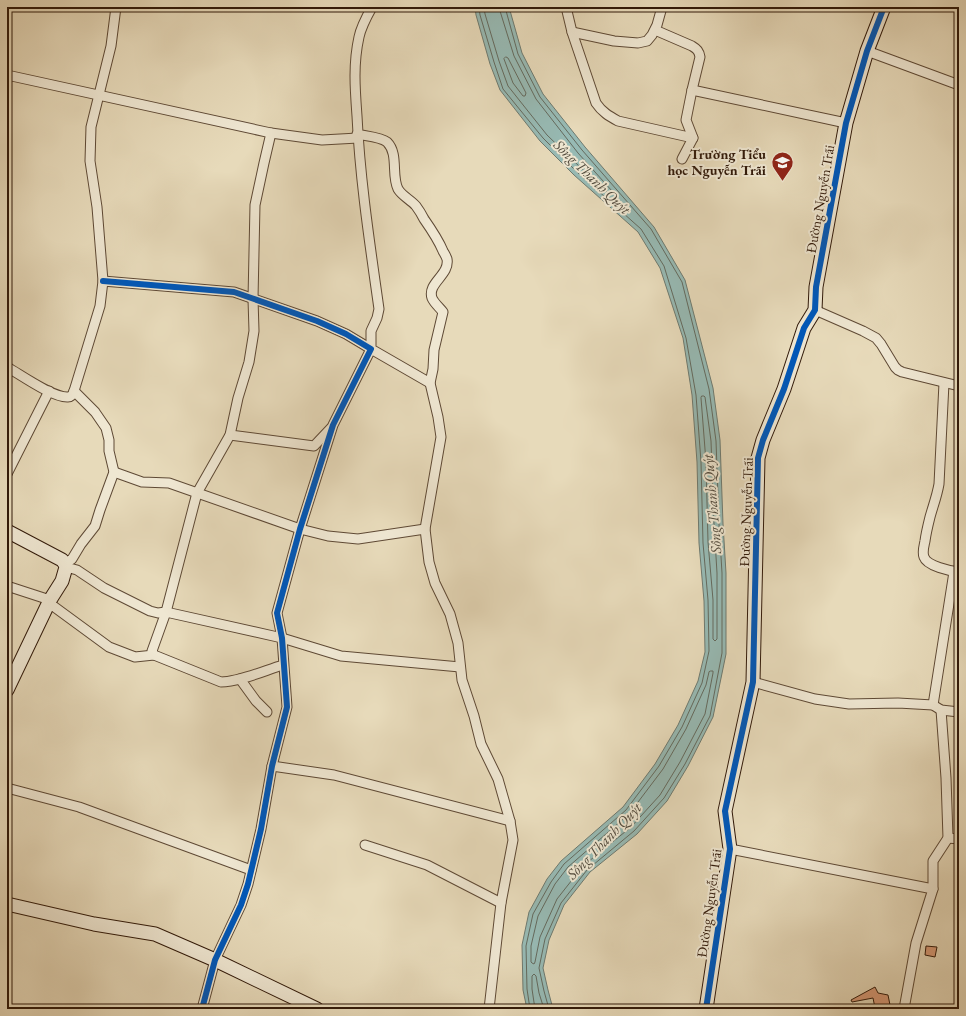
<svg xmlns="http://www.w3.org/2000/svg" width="966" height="1016" font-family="'EB Garamond',serif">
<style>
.water{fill:#97bab4;stroke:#6e7a70}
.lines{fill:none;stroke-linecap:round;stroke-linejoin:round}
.shore{stroke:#646a5e;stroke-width:1}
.building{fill:#d99b78;stroke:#311909}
.street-casing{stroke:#5e4935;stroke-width:11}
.secondary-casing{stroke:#311909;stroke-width:15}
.street{stroke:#efe7d2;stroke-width:9}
.secondary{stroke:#efe7d2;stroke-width:13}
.cycleway-casing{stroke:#efe7d2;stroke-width:8}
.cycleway{stroke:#0057b8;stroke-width:6}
.labels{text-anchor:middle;stroke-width:4;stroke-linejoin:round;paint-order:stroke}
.poi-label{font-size:14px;font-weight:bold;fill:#311909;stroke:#efe7d2;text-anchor:end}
.street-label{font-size:14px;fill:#311909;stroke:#efe7d2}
.water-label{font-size:15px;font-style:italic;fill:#50493c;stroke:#efe7d2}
</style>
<rect width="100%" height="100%" fill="#e7daba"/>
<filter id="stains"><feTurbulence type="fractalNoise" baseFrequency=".005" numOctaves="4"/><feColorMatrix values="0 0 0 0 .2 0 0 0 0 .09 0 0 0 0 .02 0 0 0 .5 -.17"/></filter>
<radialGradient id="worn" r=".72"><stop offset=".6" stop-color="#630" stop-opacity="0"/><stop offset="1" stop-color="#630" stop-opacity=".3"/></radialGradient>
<path class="water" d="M475 7H509L522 53 543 94 585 147 654 227 685 280 713 388 720 440 723 524 726 573V654L713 717 688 766 667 801 637 834 590 872 564 905 549 940 543 968 548 990 553 1009H527L523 990 522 945 529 912 547 879 561 861 623 807 655 764 678 725 698 681 705 652 704 601 699 543 697 462 692 395 683 338 660 268 638 232 574 175 540 141 500 90 490 64 476 15Z"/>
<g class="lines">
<g class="shore">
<path d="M479 7 480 15 494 62 503 89 543 138 577 172 641 229 664 266 686 338 696 395 701 462 703 543 708 600 709 651 702 683 682 727 659 766 626 810 564 864 551 882 533 914 526 946 527 989 530 1009"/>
<path d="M484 7 485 14 499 61 508 86 547 135 581 168 609 194H611L612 191 578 153 536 99 514 56 500 11V7"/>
<path d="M505 7 518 54 540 97 582 150 651 229 682 282 709 389 716 441 719 524 722 573V653L710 716 685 764 664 798 634 831 587 870 561 903 545 939 539 968 544 991 549 1009"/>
<path d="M506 57 508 58 526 93 525 96H523L513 83 504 59Z"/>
<path d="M702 396H704L705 397 711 441 714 524 717 573V639L715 641 713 639V600L708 542 706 462 701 398Z"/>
<path d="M711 671H713V673L705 714 680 762 660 795 631 827 583 866 557 899 540 937 535 962 534 964 532 963 531 962V946L538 916 555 884 568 867 629 814 663 769 686 729 706 685 709 672Z"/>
<path d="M535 1009 532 989V976L534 974 536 976 539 993 544 1009"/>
</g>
</g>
<g class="building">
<path d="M926 946 937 947 935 957 925 955Z"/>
<path d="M875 987 878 993 888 995 890 1005 875 1008 873 998 852 1002 851 1000Z"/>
</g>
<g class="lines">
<defs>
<g id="street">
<path d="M372 7C367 16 361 27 359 37 353 64 355 89 357 116 360 180 370 245 379 309L377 318 371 331V349L430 383"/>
<path d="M566 7 572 32 596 103C602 112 609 116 618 121L693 138"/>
<path d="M655 30 692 46C697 49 699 51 700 57L692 90 686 120 693 138 682 159"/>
<path d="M572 32 614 41 638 43 647 41 652 35 657 25 662 7"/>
<path d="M867 51 959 85"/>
<path d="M7 75 271 133 322 140 358 138"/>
<path d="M692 90 846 123"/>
<path d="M271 133 264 163 255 205 253 299 254 331 249 362 238 398 230 435 197 493 166 612 152 651 154 655 221 682C239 682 266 670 283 665"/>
<path d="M357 134C365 136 381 137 387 142 399 154 391 175 398 189 402 196 411 200 416 206 419 210 422 215 424 219 431 229 438 239 443 251 444 253 446 256 447 259 450 275 427 283 432 298 434 303 440 308 443 312L434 350 433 369 430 383 438 417 441 437 425 529 429 562 435 583 450 614 458 643 462 680 474 716 481 744 498 779 510 821 513 840 501 903 489 1009"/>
<path d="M103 281 234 292 317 321 346 334 371 349 333 425 300 529 277 613 282 638 287 707 272 766 261 829 248 884 241 905 215 960 202 1009"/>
<path d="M815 310 863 331 876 338 881 344 895 367 898 370 902 372 959 386"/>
<path d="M7 367C21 375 53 398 68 397 71 397 73 394 74 391L100 306 103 281 97 207 90 161 91 127 111 46 116 7"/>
<path d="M944 383 939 484C937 496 933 506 930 517 928 525 926 533 925 541 924 546 922 552 924 557 927 566 950 571 959 572"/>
<path d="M230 435 314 446 331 428"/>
<path d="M114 472 142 482 169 483 300 529 328 536 358 539 425 529"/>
<path d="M7 474 49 391"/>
<path d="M65 564 72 559 81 544 95 526 100 510 114 472 109 451V440L106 428 95 412 74 391"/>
<path d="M66 567 77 570 104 588 150 611 158 613 166 612 282 638 341 656 460 667"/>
<path d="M7 586 50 600"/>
<path d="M49 603 109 647 135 657 154 655"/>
<path d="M240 679 256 701 267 712"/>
<path d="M753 682 815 699 849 704 898 703 933 705 941 710 959 712"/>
<path d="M933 705 954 572"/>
<path d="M272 766 334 775 510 821"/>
<path d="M7 788 79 807 251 870"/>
<path d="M948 838 959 839"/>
<path d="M365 845 427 865 501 903"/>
<path d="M730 849 933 889"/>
<path d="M904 1009 916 943 933 889V861L948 838 946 778 941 710"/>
</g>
<g id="secondary">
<path d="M7 531 62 560 65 564 66 567 62 581 50 600 7 690"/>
<path d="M7 904 94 924 155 934 215 960 317 1009"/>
<path d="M706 1009 730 849 725 811 753 682 758 458 763 440 784 389 804 328 815 310 816 287 846 123 867 51 884 7"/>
</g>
</defs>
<use href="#street" class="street-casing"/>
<use href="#secondary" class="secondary-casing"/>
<use href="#street" class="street"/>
<use href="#secondary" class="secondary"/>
<defs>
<g id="cycleway">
<path d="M103 281 234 292 317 321 346 334 371 349 333 425 300 529 277 613 282 638 287 707 272 766 261 829 248 884 241 905 215 960 202 1009"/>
<path d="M706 1009 730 849 725 811 753 682 758 458 763 440 784 389 804 328 815 310 816 287 846 123 867 51 884 7"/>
</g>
</defs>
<use href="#cycleway" class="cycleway-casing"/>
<use href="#cycleway" class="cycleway"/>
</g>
<defs>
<symbol id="school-pin" viewBox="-11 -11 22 30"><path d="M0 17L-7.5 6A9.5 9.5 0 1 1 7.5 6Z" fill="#8f2418" stroke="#efe7d2"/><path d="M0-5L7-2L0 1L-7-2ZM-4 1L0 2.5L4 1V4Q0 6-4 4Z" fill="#fff"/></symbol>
</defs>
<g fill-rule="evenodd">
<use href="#school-pin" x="770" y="150" width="25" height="34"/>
</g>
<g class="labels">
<g class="poi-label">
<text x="766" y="159">Trường Tiểu<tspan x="766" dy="16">học Nguyễn Trãi</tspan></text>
</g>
<g class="street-label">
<text transform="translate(820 199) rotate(-80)" y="5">Đường Nguyễn Trãi</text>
<text transform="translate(746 512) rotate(-88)" y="5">Đường Nguyễn Trãi</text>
<text transform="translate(709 903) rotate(-82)" y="5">Đường Nguyễn Trãi</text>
</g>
<g class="water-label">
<text transform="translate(592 177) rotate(44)" y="5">Sông Thanh Quýt</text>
<text transform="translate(712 504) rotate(-95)" y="5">Sông Thanh Quýt</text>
<text transform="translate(604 841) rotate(-46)" y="5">Sông Thanh Quýt</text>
</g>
</g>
<rect width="966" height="1016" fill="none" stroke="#e7daba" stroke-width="24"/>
<rect x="8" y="8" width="950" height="1000" fill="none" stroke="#311909" stroke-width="2"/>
<rect x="12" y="12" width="942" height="992" fill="none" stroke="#311909"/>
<rect width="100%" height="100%" filter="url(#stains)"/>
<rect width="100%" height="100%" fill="url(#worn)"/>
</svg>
